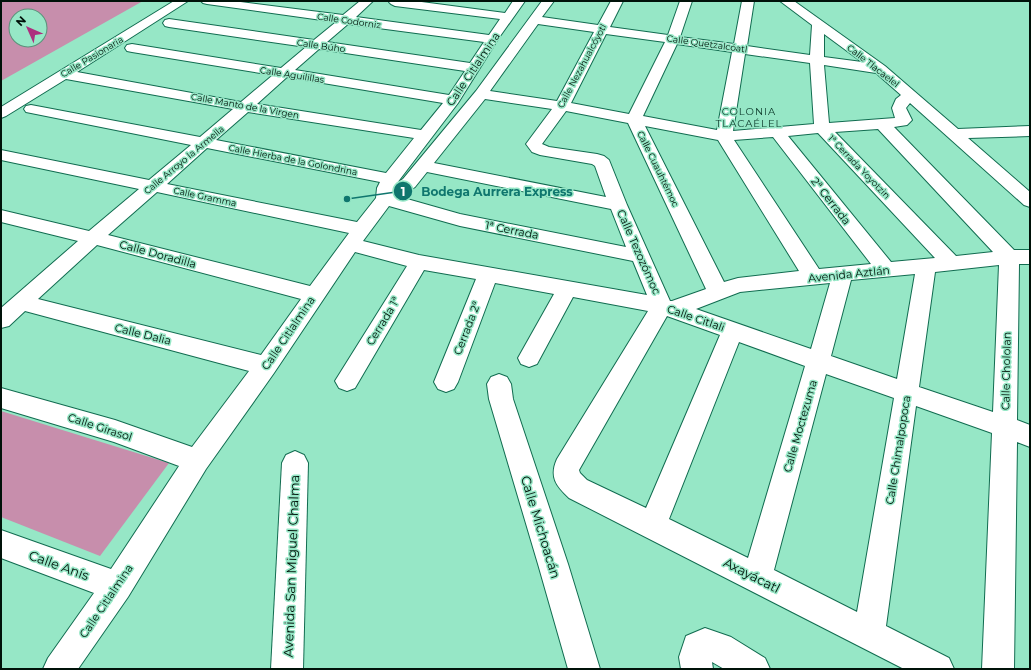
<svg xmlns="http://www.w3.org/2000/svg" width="1031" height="670" font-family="Montserrat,sans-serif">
<rect width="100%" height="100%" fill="#96e7c6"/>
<g fill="#c78eac" fill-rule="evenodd">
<path d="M 1,1 L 143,1 L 1,81 ZM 16,16 L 40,16 L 40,40 L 16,40 Z"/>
<path d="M 1,411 L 169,463 L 100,556 L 1,517 Z"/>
</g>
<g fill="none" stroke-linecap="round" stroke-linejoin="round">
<defs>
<g id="street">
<path d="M 174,1 L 188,1 L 77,72 L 241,102 L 273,75 L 132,52 L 127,51 L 125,48 L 127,45 L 132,44 L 281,68 L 306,47 L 169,27 L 165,26 L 163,23 L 165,20 L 169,19 L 314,40 L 336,22 L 207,4 L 203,3 L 201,1 L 233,1 L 343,15 L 360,1 L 373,1 L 356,17 L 489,35 L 500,19 L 395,6 L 391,4 L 389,2 L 414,1 L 505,13 L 513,1 L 525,1 L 498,39 L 458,103 L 397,183 L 403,179 L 476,91 L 542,1 L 554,1 L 542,17 L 598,25 L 611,1 L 623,1 L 610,27 L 668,35 L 680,1 L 692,1 L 680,37 L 734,44 L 742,1 L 754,1 L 747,46 L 810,55 L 812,25 L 780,1 L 794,1 L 885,66 L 958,129 L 1030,126 L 1030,136 L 968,138 L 1030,192 L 1030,207 L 1024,205 L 910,103 L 906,108 L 912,120 L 907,125 L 894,127 L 1014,250 L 1030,250 L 1030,264 L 1019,264 L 1017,420 L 1030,425 L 1030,447 L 1017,442 L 1014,669 L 982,669 L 992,433 L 916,406 L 886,626 L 949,658 L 954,669 L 904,669 L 569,498 C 556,486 549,477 557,459 L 648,311 L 573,297 L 537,364 L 529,367 L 521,364 L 518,358 L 554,294 L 495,283 L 458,382 L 454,389 L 446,392 L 438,389 L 434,382 L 476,279 L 424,270 L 355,388 L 347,391 L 339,388 L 335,381 L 407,266 L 355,252 L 274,373 L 206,469 L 128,597 L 78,669 L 43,669 L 48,658 L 94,593 L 1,558 L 1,530 L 111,569 L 179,466 L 114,442 L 1,408 L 1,388 L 115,420 L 192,447 L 249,371 L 25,311 L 9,326 L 1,328 L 1,308 L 78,241 L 1,222 L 1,210 L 89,231 L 139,189 L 1,160 L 1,150 L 149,180 L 191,145 L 26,112 L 24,109 L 26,106 L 31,105 L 200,137 L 233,109 L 66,79 L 6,116 L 1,118 L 1,107 ZM 348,24 L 484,42 L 470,63 L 327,42 ZM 538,24 L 594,32 L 557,101 L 490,91 ZM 606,34 L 665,42 L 629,114 L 571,103 ZM 824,34 L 862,62 L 824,57 ZM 677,44 L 732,52 L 717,130 L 643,116 ZM 319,49 L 465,71 L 449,95 L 295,70 ZM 745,54 L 810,63 L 814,124 L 733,131 ZM 824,65 L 876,73 L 901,95 L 896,99 L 892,108 L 895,118 L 829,123 ZM 287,77 L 443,103 L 421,130 L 257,104 ZM 485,99 L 552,109 L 526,144 L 532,152 L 540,155 L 592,164 L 595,166 L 606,197 L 434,163 ZM 566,111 L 628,123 L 706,289 L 672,301 L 670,301 L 627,205 L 609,160 L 604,156 L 597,154 L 549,147 L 542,144 ZM 248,112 L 414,138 L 386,173 L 216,140 ZM 645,126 L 718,140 L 799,271 L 738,278 L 724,282 ZM 878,129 L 993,252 L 956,256 L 835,132 ZM 818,133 L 935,258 L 891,262 L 788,136 ZM 773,137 L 871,264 L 819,269 L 734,140 ZM 207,148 L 380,182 L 377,188 L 376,198 L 357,222 L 167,184 ZM 427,172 L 611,209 L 626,247 L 460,214 L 400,197 L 415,187 ZM 157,192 L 349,233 L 310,286 L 108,235 ZM 389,206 L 460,226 L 633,261 L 647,295 L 419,255 L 363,241 ZM 97,245 L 301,299 L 261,355 L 38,299 ZM 999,265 L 993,412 L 919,387 L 935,272 ZM 915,274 L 897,379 L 831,356 L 851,280 ZM 830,283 L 811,349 L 696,309 L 740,292 ZM 667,316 L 720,335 L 646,508 L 587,480 L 580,473 L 579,470 ZM 739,342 L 805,366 L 748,558 L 669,519 ZM 826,374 L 894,398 L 857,612 L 774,570 Z"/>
<path d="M 499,374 L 507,377 L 511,384 L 513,399 L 568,564 L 600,669 L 568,669 L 538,564 L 489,399 L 487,384 L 491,377 Z"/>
<path d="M 295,451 L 304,455 L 308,463 L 303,669 L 271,669 L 282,463 L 286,455 Z"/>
<path d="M 705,628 L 731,637 L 765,658 L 770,669 L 724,669 L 712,662 L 713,669 L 681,669 L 679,657 L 686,636 Z"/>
</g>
</defs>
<use href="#street" stroke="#116c50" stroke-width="2"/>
<use href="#street" fill="#fff" fill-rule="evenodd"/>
</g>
<g text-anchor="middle" stroke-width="3" stroke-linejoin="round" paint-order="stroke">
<g font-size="9" fill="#001209" stroke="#96e7c6">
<text transform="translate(349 21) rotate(8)" y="3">Calle Codorniz</text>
<text transform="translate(707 44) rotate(8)" y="3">Calle Quetzalcóatl</text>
<text transform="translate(321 46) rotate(8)" y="3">Calle Búho</text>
<text transform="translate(92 57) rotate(-31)" y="3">Calle Pasionaria</text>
<text transform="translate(582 66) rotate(-62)" y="3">Calle Nezahualcóyotl</text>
<text transform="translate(873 66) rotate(38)" y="3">Calle Tlacaelel</text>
<text transform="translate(292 75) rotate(9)" y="3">Calle Aguilillas</text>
<text transform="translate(245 106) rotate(10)" y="3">Calle Manto de la Virgen</text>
<text transform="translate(184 160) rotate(-40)" y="3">Calle Arroyo la Armella</text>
<text transform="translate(293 160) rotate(11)" y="3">Calle Hierba de la Golondrina</text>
<text transform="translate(859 167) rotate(46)" y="3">1ª Cerrada Yoyotzin</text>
<text transform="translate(658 169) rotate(64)" y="3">Calle Cuauhtémoc</text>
<text transform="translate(205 197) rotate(12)" y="3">Calle Gramma</text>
</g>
<g font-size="10" letter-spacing="1" fill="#0c392a" stroke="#96e7c6">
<text x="749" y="115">COLONIA<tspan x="749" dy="12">TLACAÉLEL</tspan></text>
</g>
<g font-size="11" fill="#001209" stroke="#96e7c6">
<text transform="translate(473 69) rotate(-56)" y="4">Calle Citlalmina</text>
<text transform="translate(831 201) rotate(52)" y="4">2ª Cerrada</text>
<text transform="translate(512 230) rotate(11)" y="4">1ª Cerrada</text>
<text transform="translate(639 252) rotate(66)" y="4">Calle Tezozómoc</text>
<text transform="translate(158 254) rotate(15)" y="4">Calle Doradilla</text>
<text transform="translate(849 274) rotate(-6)" y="4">Avenida Aztlán</text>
<text transform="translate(696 318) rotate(19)" y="4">Calle Citlali</text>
<text transform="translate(383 321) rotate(-59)" y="4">Cerrada 1ª</text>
<text transform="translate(467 328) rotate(-69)" y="4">Cerrada 2ª</text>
<text transform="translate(288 333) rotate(-56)" y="4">Calle Citlalmina</text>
<text transform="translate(143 334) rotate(14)" y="4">Calle Dalia</text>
<text transform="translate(1006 371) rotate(-89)" y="4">Calle Chololan</text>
<text transform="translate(800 426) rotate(-74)" y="4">Calle Moctezuma</text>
<text transform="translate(100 427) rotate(18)" y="4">Calle Girasol</text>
<text transform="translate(898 450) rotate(-81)" y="4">Calle Chimalpopoca</text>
<text transform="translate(106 601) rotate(-56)" y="4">Calle Citlalmina</text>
</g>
<g font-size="13" fill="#001209" stroke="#96e7c6">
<text transform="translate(541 527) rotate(73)" y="5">Calle Michoacán</text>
<text transform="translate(59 565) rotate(20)" y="5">Calle Anís</text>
<text transform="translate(291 566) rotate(-88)" y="5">Avenida San Miguel Chalma</text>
<text transform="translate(752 575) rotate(27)" y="5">Axayácatl</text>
</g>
</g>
<path fill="none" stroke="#0f766e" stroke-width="1.5" d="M347 199L403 191"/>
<g fill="#0f766e" stroke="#96e7c6" stroke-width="1.5">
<circle cx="347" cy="199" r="4"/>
<circle cx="403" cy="191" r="10"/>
</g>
<g font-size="12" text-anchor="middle" font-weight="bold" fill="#fff">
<text x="403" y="196">1</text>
</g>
<g font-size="12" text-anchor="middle" font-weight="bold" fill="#0f766e" stroke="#96e7c6" stroke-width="3" stroke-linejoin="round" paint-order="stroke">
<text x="497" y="196">Bodega Aurrera Express</text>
</g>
<rect width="1031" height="670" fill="none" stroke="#001209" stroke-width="4"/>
<g transform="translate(28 28) rotate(315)"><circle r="19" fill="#96e7c6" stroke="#5a927a"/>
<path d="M0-3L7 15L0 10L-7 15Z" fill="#ad2f7e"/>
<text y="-6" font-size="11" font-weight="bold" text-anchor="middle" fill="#001209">N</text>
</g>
</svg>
